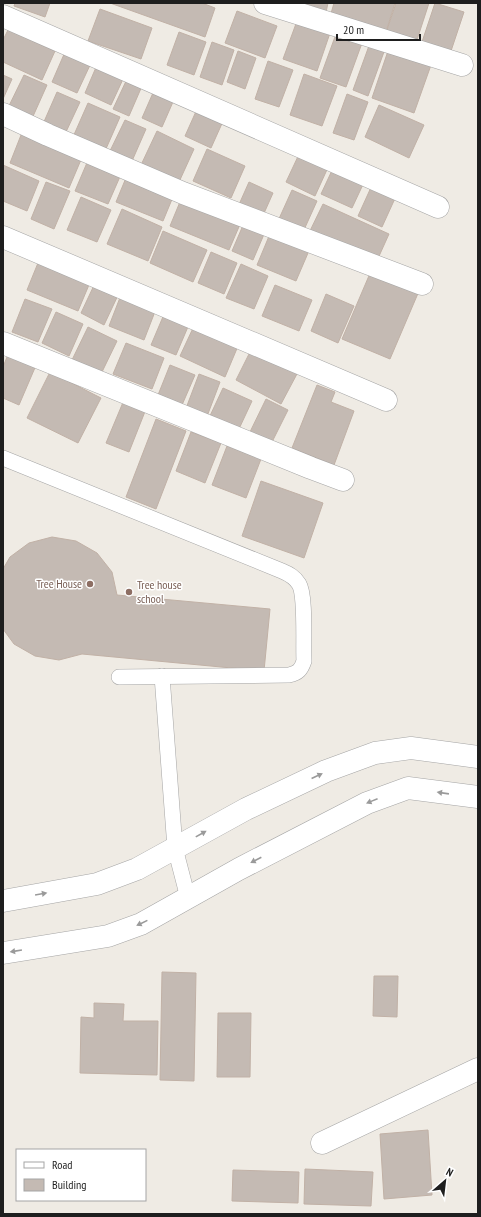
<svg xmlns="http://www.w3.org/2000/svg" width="481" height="1217" font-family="'PT Sans Narrow',sans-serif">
<rect width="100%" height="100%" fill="#efebe4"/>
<g fill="#c4bab3" stroke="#c1b1a6">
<path d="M 15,3 L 50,3 L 45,17 L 14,6 Z"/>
<path d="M 110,3 L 202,3 L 215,8 L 205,37 Z"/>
<path d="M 292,3 L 328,3 L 325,17 Z"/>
<path d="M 334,3 L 395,3 L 385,35 L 330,17 Z"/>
<path d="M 396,3 L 429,3 L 415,46 L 385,36 Z"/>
<path d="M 435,3 L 464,12 L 449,57 L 420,48 Z"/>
<path d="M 100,9 L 152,28 L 141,59 L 88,41 Z"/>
<path d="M 237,11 L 277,26 L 265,58 L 225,43 Z"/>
<path d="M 297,21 L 330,33 L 317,71 L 283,59 Z"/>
<path d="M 8,30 L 55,51 L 42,80 L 3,62 L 3,40 Z"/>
<path d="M 179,32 L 206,42 L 194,75 L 167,65 Z"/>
<path d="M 336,34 L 362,43 L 346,87 L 320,78 Z"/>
<path d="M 212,42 L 234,50 L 222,85 L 200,77 Z"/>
<path d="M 370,43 L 385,49 L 368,96 L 353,90 Z"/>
<path d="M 238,51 L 256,58 L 245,89 L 227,82 Z"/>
<path d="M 388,51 L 431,65 L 414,113 L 372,98 Z"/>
<path d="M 65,52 L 91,63 L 77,93 L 52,82 Z"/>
<path d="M 268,61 L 293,70 L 279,107 L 255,99 Z"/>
<path d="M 97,65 L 124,77 L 111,105 L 85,93 Z"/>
<path d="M 304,74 L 337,86 L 322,126 L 290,115 Z"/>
<path d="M 3,75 L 12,79 L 3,99 Z"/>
<path d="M 24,75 L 47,85 L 30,123 L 6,112 Z"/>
<path d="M 127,79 L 142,86 L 129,116 L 113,109 Z"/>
<path d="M 156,86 L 176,95 L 162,127 L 142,118 Z"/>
<path d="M 57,92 L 80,102 L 65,134 L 43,124 Z"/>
<path d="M 347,94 L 368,102 L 354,140 L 333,133 Z"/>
<path d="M 88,103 L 120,117 L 105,151 L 73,137 Z"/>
<path d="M 379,105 L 424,125 L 409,158 L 365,137 Z"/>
<path d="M 198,107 L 224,119 L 211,148 L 185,136 Z"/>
<path d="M 125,120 L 146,129 L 132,161 L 110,151 Z"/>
<path d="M 23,130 L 83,155 L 69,188 L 10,163 Z"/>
<path d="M 157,131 L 194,149 L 179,182 L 141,165 Z"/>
<path d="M 207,149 L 245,166 L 231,198 L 193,181 Z"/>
<path d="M 301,150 L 330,163 L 315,196 L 286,182 Z"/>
<path d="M 89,158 L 122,172 L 108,204 L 75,191 Z"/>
<path d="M 335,164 L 366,178 L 352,208 L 321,194 Z"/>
<path d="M 3,165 L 39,181 L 27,211 L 3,201 Z"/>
<path d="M 128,173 L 175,192 L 163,221 L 116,202 Z"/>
<path d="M 46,182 L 70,191 L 54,229 L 31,219 Z"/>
<path d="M 249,182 L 273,193 L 261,220 L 237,209 Z"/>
<path d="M 373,183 L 397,194 L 382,227 L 358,216 Z"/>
<path d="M 292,190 L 317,201 L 303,232 L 278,221 Z"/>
<path d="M 81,197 L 111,210 L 97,242 L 67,230 Z"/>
<path d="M 182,197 L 241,222 L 229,250 L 170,226 Z"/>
<path d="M 323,204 L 389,234 L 375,265 L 308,235 Z"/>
<path d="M 122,209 L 162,227 L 148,261 L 107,244 Z"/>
<path d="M 244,223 L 265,232 L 253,260 L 232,251 Z"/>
<path d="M 272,229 L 311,246 L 296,281 L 257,265 Z"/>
<path d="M 163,231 L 207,250 L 193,282 L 150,263 Z"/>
<path d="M 211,252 L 237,263 L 224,294 L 198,283 Z"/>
<path d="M 40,258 L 91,280 L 78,311 L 27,290 Z"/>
<path d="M 241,264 L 268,276 L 254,309 L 226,298 Z"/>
<path d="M 371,271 L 419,291 L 390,359 L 342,339 Z"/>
<path d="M 96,281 L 120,291 L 104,325 L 81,313 Z"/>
<path d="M 275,285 L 312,300 L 299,331 L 262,316 Z"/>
<path d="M 326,294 L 354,306 L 338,343 L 311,331 Z"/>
<path d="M 121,295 L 156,309 L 144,340 L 109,326 Z"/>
<path d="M 25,299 L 52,309 L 38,342 L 12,332 Z"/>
<path d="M 56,312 L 83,324 L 69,356 L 42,343 Z"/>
<path d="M 165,312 L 190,322 L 176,355 L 151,345 Z"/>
<path d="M 194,326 L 238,346 L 225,377 L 180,356 Z"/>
<path d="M 88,327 L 117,341 L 101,374 L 72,360 Z"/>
<path d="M 126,343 L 164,358 L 152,389 L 113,374 Z"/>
<path d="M 252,348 L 298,372 L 281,404 L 236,380 Z"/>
<path d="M 9,352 L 37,363 L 19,405 L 3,398 L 3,367 Z"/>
<path d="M 170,365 L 195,375 L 182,405 L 158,395 Z"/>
<path d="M 50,372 L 101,398 L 78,443 L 27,418 Z"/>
<path d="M 199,374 L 220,382 L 206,419 L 185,411 Z"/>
<path d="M 317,385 L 335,392 L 331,402 L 354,411 L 334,465 L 292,448 Z"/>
<path d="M 223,388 L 252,401 L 238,431 L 209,418 Z"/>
<path d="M 266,399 L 288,410 L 271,444 L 249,434 Z"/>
<path d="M 124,400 L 146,409 L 129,452 L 106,443 Z"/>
<path d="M 156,419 L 186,431 L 156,509 L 126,497 Z"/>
<path d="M 191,432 L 221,443 L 205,483 L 176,471 Z"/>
<path d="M 227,446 L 261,459 L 246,498 L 212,485 Z"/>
<path d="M 261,481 L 323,503 L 304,558 L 242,536 Z"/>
<path d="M 52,537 L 76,541 L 97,553 L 112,572 L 117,595 L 270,609 L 264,671 L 82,654 L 59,660 L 35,656 L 14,644 L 3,629 L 3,569 L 10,557 L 29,543 Z"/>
<path d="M 162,972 L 196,973 L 194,1081 L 160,1080 Z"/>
<path d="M 374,976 L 398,976 L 397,1017 L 373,1016 Z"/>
<path d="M 94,1003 L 124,1004 L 123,1021 L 158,1021 L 157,1075 L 80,1073 L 81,1017 L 94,1018 Z"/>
<path d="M 218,1013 L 251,1013 L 250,1077 L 217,1077 Z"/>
<path d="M 428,1130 L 432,1195 L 384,1199 L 380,1134 Z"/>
<path d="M 305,1169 L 373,1172 L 371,1206 L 304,1204 Z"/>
<path d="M 233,1170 L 299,1172 L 298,1203 L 232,1201 Z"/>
</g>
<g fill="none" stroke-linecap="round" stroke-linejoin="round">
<defs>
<g id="service">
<path d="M 3,458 L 282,571 C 289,574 295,577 299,584 C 306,595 303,645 304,661 C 301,670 298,673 289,675 L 119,677"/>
<path d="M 162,676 L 175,848 L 188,898"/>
</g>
<g id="minor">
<path d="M 265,3 L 462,65"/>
<path d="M 3,16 L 438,207"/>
<path d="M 3,114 L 48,135 L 183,193 L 422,284"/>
<path d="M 3,237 L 386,400"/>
<path d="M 3,343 L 311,468 L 343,480"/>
<path d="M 322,1143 L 478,1069"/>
</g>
<g id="tertiary">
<path d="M 3,901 L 97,884 L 137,869 L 246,809 L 326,771 L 375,753 L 411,748 L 478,757"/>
<path d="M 3,953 L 108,936 L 141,924 L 239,869 L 367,803 L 408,788 L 478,797"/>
</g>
</defs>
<use href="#service" stroke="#a5a5a5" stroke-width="16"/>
<use href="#minor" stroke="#a5a5a5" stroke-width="23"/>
<use href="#tertiary" stroke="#a5a5a5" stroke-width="23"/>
<use href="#service" stroke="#fff" stroke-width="15"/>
<use href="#minor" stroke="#fff" stroke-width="22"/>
<use href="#tertiary" stroke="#fff" stroke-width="22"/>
</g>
<defs><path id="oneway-solid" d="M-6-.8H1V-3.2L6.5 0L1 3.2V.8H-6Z"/></defs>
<g fill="#9a9a9a">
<use href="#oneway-solid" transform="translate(317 776) rotate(-25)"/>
<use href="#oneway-solid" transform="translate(443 793) rotate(-172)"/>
<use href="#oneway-solid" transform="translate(372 801) rotate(158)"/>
<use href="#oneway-solid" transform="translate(201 834) rotate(-29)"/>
<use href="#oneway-solid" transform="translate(256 860) rotate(153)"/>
<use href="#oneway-solid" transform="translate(41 894) rotate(-10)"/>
<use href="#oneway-solid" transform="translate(142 923) rotate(154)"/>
<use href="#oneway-solid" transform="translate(16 951) rotate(171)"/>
</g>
<g fill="#8d6e63" stroke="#fff" stroke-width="1.5">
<circle cx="90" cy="584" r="4"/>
<circle cx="129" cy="592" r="4"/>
</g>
<g text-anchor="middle" stroke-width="3" stroke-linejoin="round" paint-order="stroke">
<g font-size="12" fill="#785e54" stroke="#fff" text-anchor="end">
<text x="82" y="588">Tree House</text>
<text x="137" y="589" text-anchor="start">Tree house<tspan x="137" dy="14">school</tspan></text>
</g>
</g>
<rect width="481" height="1217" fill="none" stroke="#1e1e1e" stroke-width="8"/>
<rect x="16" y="1149" width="130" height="52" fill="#ffffff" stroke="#a5a5a5"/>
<rect x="24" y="1162" width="20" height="6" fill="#ffffff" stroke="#a5a5a5"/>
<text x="52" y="1169" font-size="12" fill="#1e1e1e">Road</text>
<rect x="24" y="1179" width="20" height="12" fill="#c4bab3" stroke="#a5a5a5"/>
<text x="52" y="1189" font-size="12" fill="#1e1e1e">Building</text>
<g transform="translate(445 1181) rotate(28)" stroke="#ffffff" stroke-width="3" paint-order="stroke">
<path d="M0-3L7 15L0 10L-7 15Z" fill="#1e1e1e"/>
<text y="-6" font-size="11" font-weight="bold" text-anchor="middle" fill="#1e1e1e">N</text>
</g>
<path d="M337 34v6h83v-6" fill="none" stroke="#1e1e1e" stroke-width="2"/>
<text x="343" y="34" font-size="12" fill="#1e1e1e" stroke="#ffffff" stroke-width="3" paint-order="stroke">20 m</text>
</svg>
